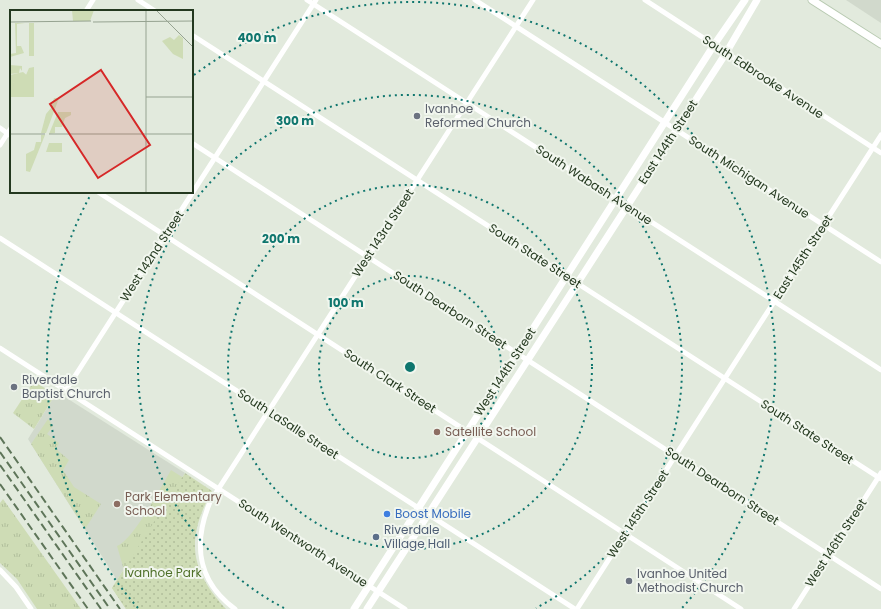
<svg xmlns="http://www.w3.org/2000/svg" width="881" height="609" font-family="Poppins,sans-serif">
<defs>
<pattern id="grass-tufts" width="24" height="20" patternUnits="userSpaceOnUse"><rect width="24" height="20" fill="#cedcb5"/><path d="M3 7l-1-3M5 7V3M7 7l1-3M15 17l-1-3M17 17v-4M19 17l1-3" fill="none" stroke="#b1be9b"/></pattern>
<pattern id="park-dots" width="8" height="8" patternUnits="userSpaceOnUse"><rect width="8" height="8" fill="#cedcb5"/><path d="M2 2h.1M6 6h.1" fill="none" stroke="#b1be9b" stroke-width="1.8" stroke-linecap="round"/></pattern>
</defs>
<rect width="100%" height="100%" fill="#e2eadd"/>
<g fill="#d1d9cc">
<path d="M 846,0 L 881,0 L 881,23 Z"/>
<path d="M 57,392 L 185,473 L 117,580 L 28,439 Z"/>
</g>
<g fill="url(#grass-tufts)">
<path d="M 34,381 L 55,395 L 34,429 L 13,413 Z"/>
<path d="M 48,419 L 53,426 L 47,434 L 59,443 L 56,449 L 69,460 L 63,470 L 74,487 L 101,504 L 85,529 L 31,444 Z"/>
<path d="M 171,470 L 203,490 L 126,609 L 112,588 L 124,570 L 117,546 C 133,540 161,487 171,470 Z"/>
<path d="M 3,499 L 81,609 L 37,609 L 17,579 L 0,563 L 0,503 Z"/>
</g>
<path fill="url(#park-dots)" d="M 185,473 L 212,491 C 186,538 189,569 226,609 L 126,609 L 112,588 Z"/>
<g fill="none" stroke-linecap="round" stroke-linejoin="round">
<defs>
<path id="secondary" d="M 812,0 L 881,44"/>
</defs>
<use href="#secondary" stroke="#b8cab1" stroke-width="9"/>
<g stroke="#fff" stroke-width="5">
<path d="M 138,0 L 155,11"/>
<path d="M 307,0 L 881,370"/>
<path d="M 475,0 L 881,262"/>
<path d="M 645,0 L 881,153"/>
<path d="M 86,11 L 93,0"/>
<path d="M 192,35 L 881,479"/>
<path d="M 0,128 L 11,136"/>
<path d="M 192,143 L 881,589"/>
<path d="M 0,145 L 11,128"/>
<path d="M 98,192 L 741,609"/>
<path d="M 0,238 L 575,609"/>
<path d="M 0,348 L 405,609"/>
<path d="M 66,390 L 316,0"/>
<path d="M 0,570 L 16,587 L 31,609"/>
<path d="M 235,609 C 197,581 193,543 210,502 L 533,0"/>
<path d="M 577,609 L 881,135"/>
<path d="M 794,609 L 881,473"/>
</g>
<g stroke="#fff" stroke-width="7">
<path d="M 354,609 L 714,45 L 745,0"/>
<path d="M 367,609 L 726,53 L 757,0"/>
</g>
<use href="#secondary" stroke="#fff" stroke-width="7"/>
<g stroke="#5e7559" stroke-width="2" stroke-dasharray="8 4" stroke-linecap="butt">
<path d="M 0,437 L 120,609"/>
<path d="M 0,452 L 110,609"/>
<path d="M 0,465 L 101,609"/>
<path d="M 0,484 L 88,609"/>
</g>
</g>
<g fill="none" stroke="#0f766e" stroke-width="2" stroke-dasharray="2 4">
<circle cx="410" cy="367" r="91"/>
<circle cx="410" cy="367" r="182"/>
<path d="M284 608A272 272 0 1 1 536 608"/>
<path d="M138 608A363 363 0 0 1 91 194M194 75A363 363 0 0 1 682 608"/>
</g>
<g fill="#6b7280" stroke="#f1f6ee" stroke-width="1.5">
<circle cx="417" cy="116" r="4"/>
<circle cx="14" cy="387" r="4"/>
<circle cx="629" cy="581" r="4"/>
</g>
<g fill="#8d6e63" stroke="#f1f6ee" stroke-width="1.5">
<circle cx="437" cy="432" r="4"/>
<circle cx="117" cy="504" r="4"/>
</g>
<circle fill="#3f7fe0" stroke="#f1f6ee" stroke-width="1.5" cx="387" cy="514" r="4"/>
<circle fill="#5c6f8a" stroke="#f1f6ee" stroke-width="1.5" cx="376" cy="537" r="4"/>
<g text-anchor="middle" stroke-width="4" stroke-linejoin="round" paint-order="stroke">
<g font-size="12" fill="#24391f" stroke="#f1f6ee">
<text transform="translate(763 77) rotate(33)" y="4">South Edbrooke Avenue</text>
<text transform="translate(668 142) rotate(-57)" y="4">East 144th Street</text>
<text transform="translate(749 177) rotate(33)" y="4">South Michigan Avenue</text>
<text transform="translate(594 185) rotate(33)" y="4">South Wabash Avenue</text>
<text transform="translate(383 233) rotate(-57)" y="4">West 143rd Street</text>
<text transform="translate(152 256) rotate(-57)" y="4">West 142nd Street</text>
<text transform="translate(535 256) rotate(33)" y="4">South State Street</text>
<text transform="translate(803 257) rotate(-57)" y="4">East 145th Street</text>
<text transform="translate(450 310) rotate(33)" y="4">South Dearborn Street</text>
<text transform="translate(505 372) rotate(-57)" y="4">West 144th Street</text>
<text transform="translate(390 381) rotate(33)" y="4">South Clark Street</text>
<text transform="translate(288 424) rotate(33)" y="4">South LaSalle Street</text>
<text transform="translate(807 432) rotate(33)" y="4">South State Street</text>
<text transform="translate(722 486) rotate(33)" y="4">South Dearborn Street</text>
<text transform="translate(638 514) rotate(-57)" y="4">West 145th Street</text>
<text transform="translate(303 543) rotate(33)" y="4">South Wentworth Avenue</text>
<text transform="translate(836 543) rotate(-57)" y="4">West 146th Street</text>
</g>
<g font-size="12" fill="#5b616d" stroke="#f1f6ee" text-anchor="start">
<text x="425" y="113">Ivanhoe<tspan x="425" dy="14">Reformed Church</tspan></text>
<text x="22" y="384">Riverdale<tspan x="22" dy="14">Baptist Church</tspan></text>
<text x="637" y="578">Ivanhoe United<tspan x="637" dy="14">Methodist Church</tspan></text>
</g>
<g font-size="12" fill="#785e54" stroke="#f1f6ee" text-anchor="start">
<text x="445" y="436">Satellite School</text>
<text x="125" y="501">Park Elementary<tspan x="125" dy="14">School</tspan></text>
</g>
<g font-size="12" fill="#366cbe" stroke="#f1f6ee" text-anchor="start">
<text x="395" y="518">Boost Mobile</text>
</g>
<g font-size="12" fill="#4e5e75" stroke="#f1f6ee" text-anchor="start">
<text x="384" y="534">Riverdale<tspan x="384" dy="14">Village Hall</tspan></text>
</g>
<g font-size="12" fill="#4f7029" stroke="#f1f6ee">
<text x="163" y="577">Ivanhoe Park</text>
</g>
</g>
<g transform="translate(10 10)">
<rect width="183" height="183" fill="#e2eadd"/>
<path d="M 5,13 L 15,13 L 7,14 L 7,36 L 11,36 L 14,43 L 0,47 L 0,44 L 6,43 ZM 19,13 L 24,13 L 24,46 L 19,46 ZM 0,55 L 12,56 L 12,61 L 10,58 L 9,63 L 0,64 ZM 24,57 L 24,87 L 0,87 L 0,82 L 3,82 L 3,73 L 16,65 L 13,62 L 16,65 L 19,58 ZM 44,88 L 49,88 L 36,123 L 31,123 L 36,104 L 41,98 ZM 31,125 L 35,125 L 20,162 L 16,161 L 16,144 L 24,140 L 26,132 L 31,132 Z" fill="#cedcb5"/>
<path d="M 13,62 L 19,67 L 11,67 L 11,71 L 3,73 L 4,82 L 0,82 L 0,65 Z" fill="#cedcb5"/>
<path d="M 62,0 L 84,0 L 80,11 L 63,11 ZM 169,25 L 173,28 L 173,49 L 163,44 L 152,31 L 160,27 L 164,30 ZM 11,67 L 19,67 L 19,70 L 24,68 L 24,83 L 11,82 ZM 48,102 L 61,102 L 61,105 L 55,108 L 52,117 L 45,117 L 45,123 L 39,124 ZM 39,133 L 52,133 L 52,142 L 36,142 Z" fill="#cedcb5"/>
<path fill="none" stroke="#96a391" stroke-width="1" d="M 136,0 L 136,183M 146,0 L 183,37M 0,12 L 81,11M 83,12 L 183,11M 136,87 L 183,87M 0,124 L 35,124M 39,124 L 183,124"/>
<path fill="#d62828" fill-opacity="0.15" stroke="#d62828" stroke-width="2" d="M 91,60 L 140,135 L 88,168 L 40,94 Z"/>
<rect width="183" height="183" fill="none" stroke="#24391f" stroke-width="2"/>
</g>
<circle cx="410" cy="367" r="6" fill="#0f766e" stroke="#f1f6ee" stroke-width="2"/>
<g font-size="12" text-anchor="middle" font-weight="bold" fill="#0f766e" stroke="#f1f6ee" stroke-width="4" stroke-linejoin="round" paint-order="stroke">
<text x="257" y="42">400 m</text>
<text x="295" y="125">300 m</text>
<text x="281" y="243">200 m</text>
<text x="346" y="307">100 m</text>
</g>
</svg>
